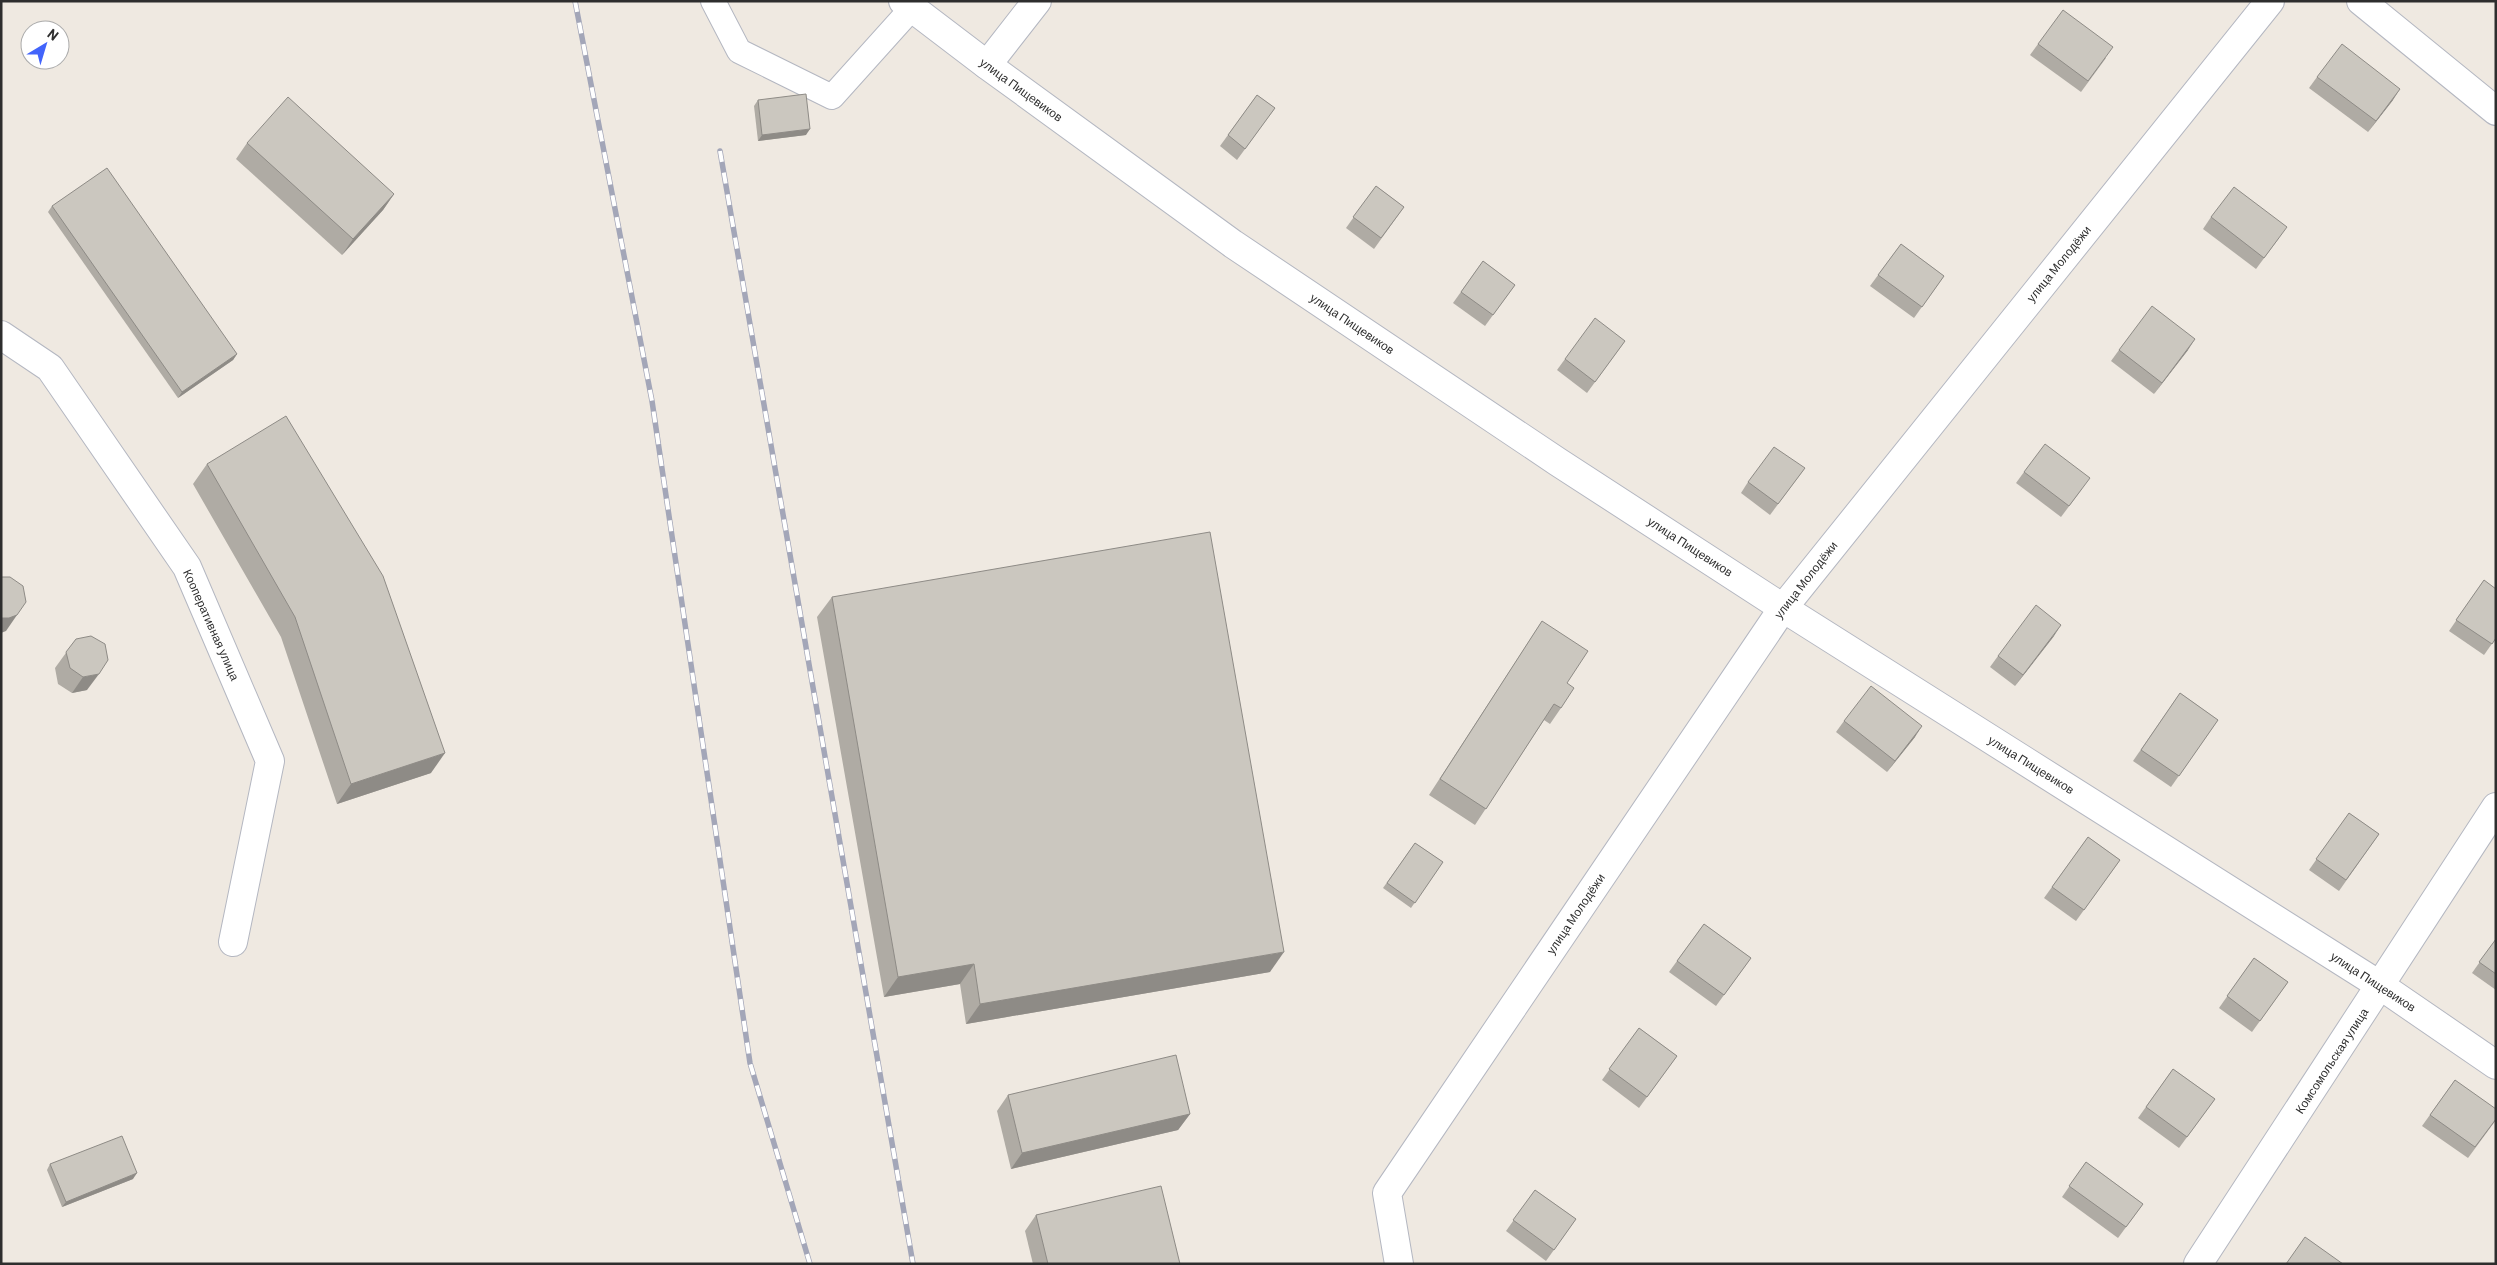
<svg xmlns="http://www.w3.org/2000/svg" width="2497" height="1265" font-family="Barlow,sans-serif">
<rect width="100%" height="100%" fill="#efe9e1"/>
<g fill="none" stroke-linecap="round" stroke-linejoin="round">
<defs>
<path id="lane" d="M 713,1 L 739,51 L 832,97 L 912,8"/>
<g id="street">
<path d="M 2361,1 L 2496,111"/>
<path d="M 987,65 L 1037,1"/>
<path d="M 1,335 L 50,368 L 187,567 L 270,761 L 233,942"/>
<path d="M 1399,1264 L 1387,1193 L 1783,608 L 2270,1"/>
<path d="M 2198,1264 L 2496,807"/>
</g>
<path id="secondary" d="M 903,1 L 987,65 L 1233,244 L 1558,462 L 1783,608 L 2381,986 L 2496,1065"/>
</defs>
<use href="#lane" stroke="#b4b7c1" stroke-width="26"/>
<use href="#street" stroke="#b4b7c1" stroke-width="30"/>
<use href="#secondary" stroke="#b4b7c1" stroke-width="30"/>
<use href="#lane" stroke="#fff" stroke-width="24"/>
<use href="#street" stroke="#fff" stroke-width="28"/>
<use href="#secondary" stroke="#fff" stroke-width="28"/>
<defs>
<g id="rail">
<path d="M 575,1 L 652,401 L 750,1063 L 810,1264"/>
<path d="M 720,151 L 913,1264"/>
</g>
</defs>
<use href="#rail" stroke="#a3a6b8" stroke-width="5.5"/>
<use href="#rail" stroke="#fff" stroke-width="4" stroke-dasharray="11" stroke-linecap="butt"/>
</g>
<g fill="#afaba4">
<path d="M 2038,44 L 2106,58 L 2081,92 L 2030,55 Z"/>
<path d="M 2317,77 L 2393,100 L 2368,132 L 2309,88 Z"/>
<path d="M 1257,95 L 1275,108 L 1237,160 L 1220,146 Z"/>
<path d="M 758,100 L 806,135 L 758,141 L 754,106 Z"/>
<path d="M 247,143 L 394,194 L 383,210 L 342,255 L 236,159 Z"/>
<path d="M 1376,186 L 1404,207 L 1374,249 L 1346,228 Z"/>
<path d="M 52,206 L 237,354 L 233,360 L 178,398 L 48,212 Z"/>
<path d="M 2211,217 L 2279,238 L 2256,269 L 2203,229 Z"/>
<path d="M 1901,244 L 1944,276 L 1914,318 L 1870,286 Z"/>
<path d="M 1483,261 L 1515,285 L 1485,326 L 1453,303 Z"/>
<path d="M 1625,341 L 1587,393 L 1557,370 L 1565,359 Z"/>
<path d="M 2119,350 L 2188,350 L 2154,394 L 2111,361 Z"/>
<path d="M 207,464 L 431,773 L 337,804 L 281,637 L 193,484 Z"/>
<path d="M 1805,468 L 1770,515 L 1741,493 L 1748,482 Z"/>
<path d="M 2024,472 L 2082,489 L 2061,517 L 2016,483 Z"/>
<path d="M 2484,580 L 2496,638 L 2484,655 L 2449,631 Z"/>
<path d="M 832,597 L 1270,972 L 966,1024 L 960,984 L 884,997 L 817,617 Z"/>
<path d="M 1542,621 L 1567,683 L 1561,708 L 1550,724 L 1544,720 L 1475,825 L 1429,795 Z"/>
<path d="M 2054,636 L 2015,686 L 1990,667 L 1998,656 Z"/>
<path d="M 76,639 L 87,690 L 72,693 L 58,684 L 55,668 Z"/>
<path d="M 2180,693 L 2218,720 L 2171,787 L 2133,761 Z"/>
<path d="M 1844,721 L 1915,737 L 1887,772 L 1836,732 Z"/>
<path d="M 2349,813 L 2379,834 L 2339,891 L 2309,870 Z"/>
<path d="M 2088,837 L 2120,860 L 2076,921 L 2044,898 Z"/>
<path d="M 1415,843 L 1443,862 L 1411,908 L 1383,888 Z"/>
<path d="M 1704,924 L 1751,958 L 1716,1006 L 1669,972 Z"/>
<path d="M 2496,939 L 2496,990 L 2472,973 Z"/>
<path d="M 2254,958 L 2288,982 L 2252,1032 L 2219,1008 Z"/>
<path d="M 1639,1028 L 1677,1056 L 1639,1108 L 1602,1080 Z"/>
<path d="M 2173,1069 L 2215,1099 L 2179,1148 L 2138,1118 Z"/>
<path d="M 2455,1080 L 2496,1120 L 2468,1158 L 2422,1126 Z"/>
<path d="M 1008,1095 L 1190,1114 L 1178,1130 L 1011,1169 L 997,1111 Z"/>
<path d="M 2086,1162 L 2143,1204 L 2118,1238 L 2062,1197 Z"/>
<path d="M 50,1164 L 133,1179 L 62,1207 L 47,1170 Z"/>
<path d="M 1535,1190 L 1576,1219 L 1546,1261 L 1506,1231 Z"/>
<path d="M 1036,1215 L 1180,1264 L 1033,1264 L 1025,1231 Z"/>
</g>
<g fill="#8e8b86">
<path d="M 2400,89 L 2393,100 L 2368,132 L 2376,121 Z"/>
<path d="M 810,129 L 806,135 L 758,141 L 762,135 Z"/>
<path d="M 394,194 L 383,210 L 342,255 L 353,239 Z"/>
<path d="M 2195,339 L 2188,350 L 2154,394 L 2162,383 Z"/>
<path d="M 237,354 L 233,360 L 178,398 L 182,392 Z"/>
<path d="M 17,615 L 6,631 L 1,633 L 1,618 Z"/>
<path d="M 2061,625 L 2054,636 L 2015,686 L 2023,675 Z"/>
<path d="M 99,674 L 87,690 L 72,693 L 83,677 Z"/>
<path d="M 1922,726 L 1915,737 L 1887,772 L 1895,761 Z"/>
<path d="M 445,753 L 431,773 L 337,804 L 351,784 Z"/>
<path d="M 1284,952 L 1270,972 L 966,1024 L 980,1004 Z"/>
<path d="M 974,964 L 960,984 L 884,997 L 898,977 Z"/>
<path d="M 1190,1114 L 1178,1130 L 1011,1169 L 1022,1153 Z"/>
<path d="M 137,1173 L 133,1179 L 62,1207 L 66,1202 Z"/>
</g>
<g fill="#cbc7bf" stroke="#8e8b86">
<path d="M 2063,10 L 2113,47 L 2088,81 L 2038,44 Z"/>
<path d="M 2342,44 L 2400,89 L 2376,121 L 2317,77 Z"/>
<path d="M 806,94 L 810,129 L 762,135 L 758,100 Z"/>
<path d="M 1257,95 L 1275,108 L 1245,149 L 1228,135 Z"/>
<path d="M 288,97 L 394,194 L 353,239 L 247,143 Z"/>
<path d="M 107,168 L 237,354 L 182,392 L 52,206 Z"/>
<path d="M 1376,186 L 1404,207 L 1381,238 L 1353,217 Z"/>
<path d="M 2234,187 L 2287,227 L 2264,258 L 2211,217 Z"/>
<path d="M 1901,244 L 1944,276 L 1922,307 L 1878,275 Z"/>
<path d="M 1483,261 L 1515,285 L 1493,315 L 1461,292 Z"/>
<path d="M 2152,306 L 2195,339 L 2162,383 L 2119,350 Z"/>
<path d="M 1595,318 L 1625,341 L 1595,382 L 1565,359 Z"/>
<path d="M 286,416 L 383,576 L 445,753 L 351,784 L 295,617 L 207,464 Z"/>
<path d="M 2045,444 L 2090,478 L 2069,506 L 2024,472 Z"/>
<path d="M 1774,447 L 1805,468 L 1778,504 L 1748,482 Z"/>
<path d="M 1210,532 L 1284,952 L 980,1004 L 974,964 L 898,977 L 832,597 Z"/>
<path d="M 1,577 L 10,577 L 23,586 L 26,602 L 17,615 L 9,618 L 1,618 Z"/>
<path d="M 2484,580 L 2496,589 L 2496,638 L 2492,644 L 2456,620 Z"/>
<path d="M 2036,605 L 2061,625 L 2023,675 L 1998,656 Z"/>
<path d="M 1542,621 L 1588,651 L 1567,683 L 1574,688 L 1561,708 L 1554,704 L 1486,809 L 1440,779 Z"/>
<path d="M 91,636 L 105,644 L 108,660 L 99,674 L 83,677 L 70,668 L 66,652 L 76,639 Z"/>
<path d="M 1871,686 L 1922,726 L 1895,761 L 1844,721 Z"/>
<path d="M 2180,693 L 2218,720 L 2179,776 L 2141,750 Z"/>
<path d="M 2349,813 L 2379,834 L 2346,880 L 2316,859 Z"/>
<path d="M 2088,837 L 2120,860 L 2084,910 L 2052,887 Z"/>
<path d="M 1415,843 L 1443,862 L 1415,903 L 1387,883 Z"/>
<path d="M 1704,924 L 1751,958 L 1724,995 L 1677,961 Z"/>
<path d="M 2496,939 L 2496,974 L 2479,962 Z"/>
<path d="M 2254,958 L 2288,982 L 2260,1021 L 2227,996 Z"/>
<path d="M 1639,1028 L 1677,1056 L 1647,1097 L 1609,1069 Z"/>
<path d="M 1176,1055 L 1190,1114 L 1022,1153 L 1008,1095 Z"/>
<path d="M 2173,1069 L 2215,1099 L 2187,1137 L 2146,1107 Z"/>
<path d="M 2455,1080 L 2496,1109 L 2496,1119 L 2475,1147 L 2430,1115 Z"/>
<path d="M 122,1136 L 137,1173 L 66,1202 L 50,1164 Z"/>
<path d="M 2086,1162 L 2143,1204 L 2126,1227 L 2069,1186 Z"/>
<path d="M 1161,1186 L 1180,1264 L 1048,1264 L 1036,1215 Z"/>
<path d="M 1535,1190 L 1576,1219 L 1554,1250 L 1513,1220 Z"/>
<path d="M 2305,1237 L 2343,1264 L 2286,1264 Z"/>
</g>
<g text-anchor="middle" stroke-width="4.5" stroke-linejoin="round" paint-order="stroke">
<g font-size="12" fill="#2e2e2e" stroke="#fff">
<text transform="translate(1021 90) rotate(36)" y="4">улица Пищевиков</text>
<text transform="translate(2059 264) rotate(-51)" y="4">улица Молодёжи</text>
<text transform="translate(1352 324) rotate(34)" y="4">улица Пищевиков</text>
<text transform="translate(1690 547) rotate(33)" y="4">улица Пищевиков</text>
<text transform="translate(1806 580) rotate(-52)" y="4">улица Молодёжи</text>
<text transform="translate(211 625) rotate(66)" y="4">Кооперативная улица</text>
<text transform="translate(2031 765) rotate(32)" y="4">улица Пищевиков</text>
<text transform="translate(1576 914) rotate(-56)" y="4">улица Молодёжи</text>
<text transform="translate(2373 982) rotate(33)" y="4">улица Пищевиков</text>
<text transform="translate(2332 1061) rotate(-57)" y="4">Комсомольская улица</text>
</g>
</g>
<rect width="2497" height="1265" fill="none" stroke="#2e2e2e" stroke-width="5"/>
<g transform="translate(45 45) rotate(38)"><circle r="24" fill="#ffffff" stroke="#ababab"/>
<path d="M0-4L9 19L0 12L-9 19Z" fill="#4264fb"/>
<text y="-8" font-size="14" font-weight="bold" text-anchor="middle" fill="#2e2e2e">N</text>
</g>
</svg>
